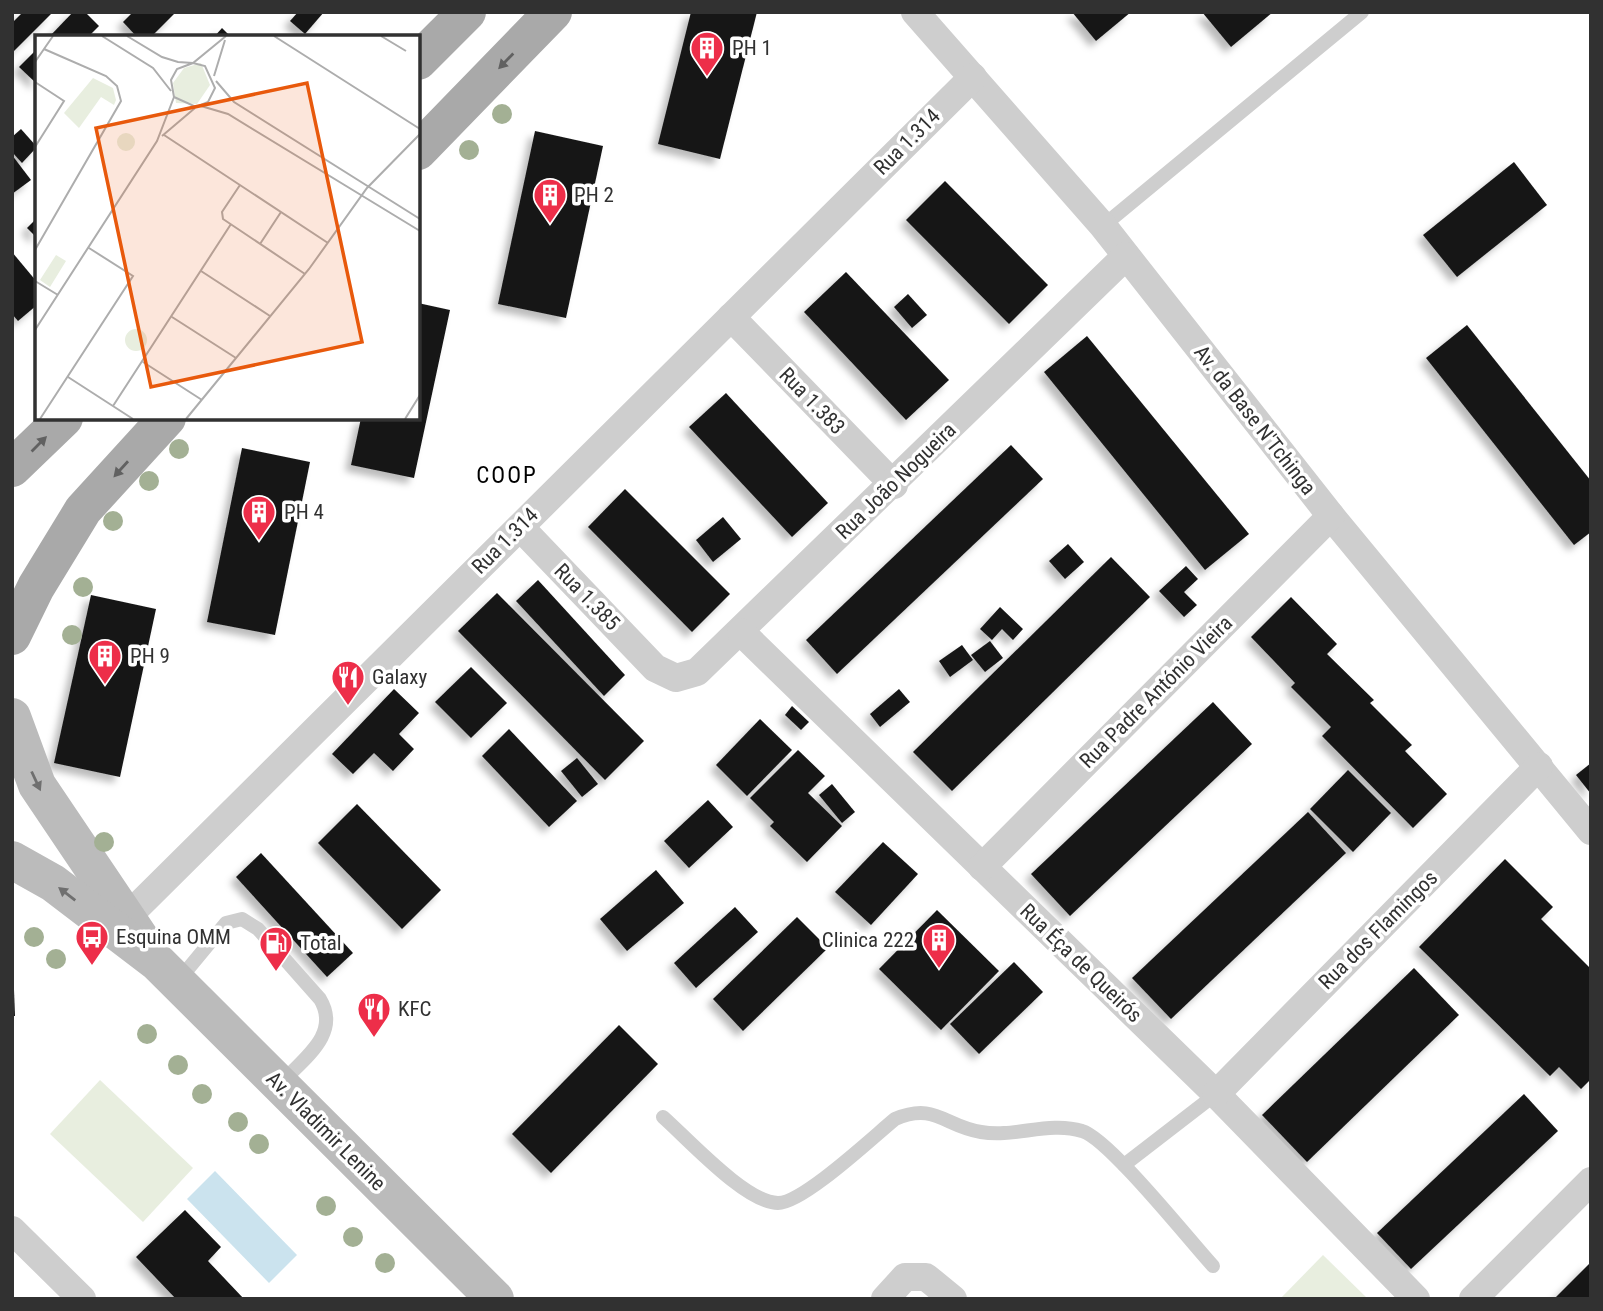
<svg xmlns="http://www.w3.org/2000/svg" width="1603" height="1311" font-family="'Roboto Condensed',sans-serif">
<defs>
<filter id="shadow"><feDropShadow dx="-6" dy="6" stdDeviation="3.5" flood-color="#0004"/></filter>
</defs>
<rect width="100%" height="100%" fill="#fff"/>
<g fill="#e8eedf">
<path d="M 100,1080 L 193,1168 L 143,1222 L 50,1134 Z"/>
<path d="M 1323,1255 L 1368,1299 L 1280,1299 Z"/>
</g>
<path fill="#cbe3ee" d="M 215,1171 L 297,1255 L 269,1283 L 187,1199 Z"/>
<g fill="#181818" filter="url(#shadow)">
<path d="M 23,12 L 53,12 L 12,53 L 12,23 Z"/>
<path d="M 73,12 L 85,12 L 99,26 L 88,37 L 49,37 Z"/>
<path d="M 133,12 L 176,12 L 151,37 L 137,37 L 123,22 Z"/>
<path d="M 298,12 L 324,12 L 305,34 L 290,21 Z"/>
<path d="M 691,12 L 757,12 L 720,159 L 658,144 Z"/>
<path d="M 1072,12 L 1131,12 L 1096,41 Z"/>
<path d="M 1202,12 L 1273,12 L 1231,47 Z"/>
<path d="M 222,28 L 231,37 L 214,37 Z"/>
<path d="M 37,49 L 37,84 L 19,67 Z"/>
<path d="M 21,129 L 37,147 L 22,163 L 12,152 L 12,137 Z"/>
<path d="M 535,131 L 603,146 L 566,318 L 498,304 Z"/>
<path d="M 12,155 L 31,180 L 12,194 Z"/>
<path d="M 1514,162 L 1547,205 L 1457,277 L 1423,235 Z"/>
<path d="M 945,181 L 1048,285 L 1009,324 L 906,220 Z"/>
<path d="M 37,218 L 37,238 L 27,228 Z"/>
<path d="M 12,252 L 37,282 L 37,305 L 18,321 L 12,314 Z"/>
<path d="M 846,272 L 949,380 L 906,420 L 804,312 Z"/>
<path d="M 908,294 L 927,315 L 912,328 L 894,307 Z"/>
<path d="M 418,303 L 450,310 L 414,478 L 351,465 L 361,418 L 418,418 Z"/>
<path d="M 1467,325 L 1591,481 L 1591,532 L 1574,545 L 1426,358 Z"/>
<path d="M 1087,336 L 1249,534 L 1205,570 L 1044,372 Z"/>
<path d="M 726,393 L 828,503 L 792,537 L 689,427 Z"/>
<path d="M 1011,445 L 1043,479 L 837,674 L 806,640 Z"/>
<path d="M 242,448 L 310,462 L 275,635 L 207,622 Z"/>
<path d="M 625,489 L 730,594 L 692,632 L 588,527 Z"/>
<path d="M 723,517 L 741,539 L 713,562 L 696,540 Z"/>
<path d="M 1068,544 L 1084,562 L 1065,579 L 1049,561 Z"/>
<path d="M 1111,557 L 1150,597 L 952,791 L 913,752 Z"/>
<path d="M 1186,566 L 1198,579 L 1184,592 L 1197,605 L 1184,617 L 1159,591 Z"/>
<path d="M 538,580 L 625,675 L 604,696 L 516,601 Z"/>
<path d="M 497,593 L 644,741 L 605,780 L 458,631 Z"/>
<path d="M 91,595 L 156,609 L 120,777 L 54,763 Z"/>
<path d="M 1291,597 L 1337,644 L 1327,654 L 1374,700 L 1370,703 L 1412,745 L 1405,751 L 1447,794 L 1413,828 L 1322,736 L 1331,727 L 1291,687 L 1295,683 L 1251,637 Z"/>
<path d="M 1000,607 L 1023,629 L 1013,640 L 1002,629 L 992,640 L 980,629 Z"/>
<path d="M 990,641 L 1003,658 L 985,672 L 971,655 Z"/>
<path d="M 962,645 L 973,660 L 950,677 L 939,661 Z"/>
<path d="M 471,667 L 507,703 L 471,738 L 435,702 Z"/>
<path d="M 394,689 L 419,713 L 399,734 L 414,749 L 393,771 L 374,753 L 353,774 L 332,754 Z"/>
<path d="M 899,689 L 910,702 L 880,727 L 870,714 Z"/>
<path d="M 1213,702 L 1252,744 L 1070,916 L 1031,874 Z"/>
<path d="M 792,706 L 809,722 L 801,730 L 785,715 Z"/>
<path d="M 760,719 L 792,750 L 747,796 L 716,765 Z"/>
<path d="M 509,729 L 577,801 L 549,827 L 482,756 Z"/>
<path d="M 798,750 L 825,776 L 808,793 L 842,826 L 807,862 L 770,826 L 774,822 L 750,798 Z"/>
<path d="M 577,758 L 598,784 L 582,797 L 561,771 Z"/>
<path d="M 1591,763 L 1591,794 L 1576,775 Z"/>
<path d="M 1348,770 L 1391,813 L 1353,852 L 1310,809 Z"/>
<path d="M 832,784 L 855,812 L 842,823 L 819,795 Z"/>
<path d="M 708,800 L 733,827 L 689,868 L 664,841 Z"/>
<path d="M 357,804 L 441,890 L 402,929 L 318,843 Z"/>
<path d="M 1308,812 L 1346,853 L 1171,1019 L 1132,978 Z"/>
<path d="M 883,842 L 918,874 L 871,925 L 835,892 Z"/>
<path d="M 261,853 L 353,953 L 327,977 L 236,877 Z"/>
<path d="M 1505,859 L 1553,907 L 1541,919 L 1591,969 L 1591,1079 L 1581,1089 L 1559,1067 L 1550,1076 L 1419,947 Z"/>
<path d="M 656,870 L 684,903 L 627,951 L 600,919 Z"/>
<path d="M 735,907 L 758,932 L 696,988 L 674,963 Z"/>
<path d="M 937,910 L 999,971 L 941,1030 L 879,969 Z"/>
<path d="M 797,917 L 828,948 L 743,1031 L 713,999 Z"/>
<path d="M 1014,962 L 1043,992 L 979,1054 L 950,1024 Z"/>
<path d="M 1414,968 L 1459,1015 L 1307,1162 L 1262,1115 Z"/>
<path d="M 12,990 L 14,990 L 15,1016 L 12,1016 Z"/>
<path d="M 619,1025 L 658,1064 L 551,1173 L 512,1134 Z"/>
<path d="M 1524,1094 L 1558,1131 L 1411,1269 L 1377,1233 Z"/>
<path d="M 185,1210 L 221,1247 L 208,1261 L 244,1299 L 176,1299 L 136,1257 Z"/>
<path d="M 1591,1262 L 1591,1299 L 1554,1299 Z"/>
</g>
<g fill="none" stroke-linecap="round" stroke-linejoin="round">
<g stroke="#cecece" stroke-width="14">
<path d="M 1103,226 L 1362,12"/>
<path d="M 178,981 L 226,923 L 242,919 L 258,929 L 320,999 C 341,1034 304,1058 281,1083"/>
<path d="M 663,1117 C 688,1139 746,1203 778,1203 C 803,1203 873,1137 895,1119 C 935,1102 944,1126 981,1132 C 1014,1138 1049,1121 1082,1131 C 1108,1138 1190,1241 1213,1266"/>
<path d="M 1124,1165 L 1216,1094"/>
</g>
<g stroke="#cecece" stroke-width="28">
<path d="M 915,12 L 1103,226 L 1331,516 L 1591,831"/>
<path d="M 731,317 L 894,485"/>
<path d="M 520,527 L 655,668 L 676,678 L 697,672 L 1126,256"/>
<path d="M 741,632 L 1216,1094 L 1416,1299"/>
<path d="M 982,867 L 1331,516"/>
<path d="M 126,918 L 973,77"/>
<path d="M 1216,1094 L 1539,766"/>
<path d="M 12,1230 L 82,1299"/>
<path d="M 885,1299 L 905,1277 L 926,1277 L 953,1299"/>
<path d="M 1473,1299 L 1591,1181"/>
</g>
<g stroke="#bbb" stroke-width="38">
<path d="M 12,717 L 37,785 L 140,938"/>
<path d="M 12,860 L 53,883 L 158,963 L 495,1299"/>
</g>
<g stroke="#a9a9a9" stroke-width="38">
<path d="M 418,61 L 467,12"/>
<path d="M 418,151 L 553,12"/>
<path d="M 12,468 L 64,418"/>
<path d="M 12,636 L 36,587 L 83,510 L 167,418"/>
</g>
</g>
<g fill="#a3b094">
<circle cx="502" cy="114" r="10"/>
<circle cx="469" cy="150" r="10"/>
<circle cx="179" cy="449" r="10"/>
<circle cx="149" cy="481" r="10"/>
<circle cx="113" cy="521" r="10"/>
<circle cx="83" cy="587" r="10"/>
<circle cx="72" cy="635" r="10"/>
<circle cx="104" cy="842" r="10"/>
<circle cx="34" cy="937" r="10"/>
<circle cx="56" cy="959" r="10"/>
<circle cx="147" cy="1034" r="10"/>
<circle cx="178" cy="1065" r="10"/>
<circle cx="202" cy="1094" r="10"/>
<circle cx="238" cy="1122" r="10"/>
<circle cx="259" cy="1144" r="10"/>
<circle cx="326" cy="1206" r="10"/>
<circle cx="353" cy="1237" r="10"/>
<circle cx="385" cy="1263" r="10"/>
</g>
<defs><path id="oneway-solid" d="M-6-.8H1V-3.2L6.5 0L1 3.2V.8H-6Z" transform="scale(1.75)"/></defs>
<g fill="#616161">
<use href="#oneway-solid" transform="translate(506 61) rotate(134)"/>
<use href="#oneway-solid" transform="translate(39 444) rotate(-45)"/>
<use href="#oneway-solid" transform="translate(121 469) rotate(132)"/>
</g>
<g fill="#6f6f6f">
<use href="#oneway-solid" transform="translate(36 781) rotate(65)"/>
<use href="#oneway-solid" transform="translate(67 894) rotate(-142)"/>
</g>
<defs>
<symbol id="building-pin" viewBox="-11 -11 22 30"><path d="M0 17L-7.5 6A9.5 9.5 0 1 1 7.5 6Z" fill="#ed2e49" stroke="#fff"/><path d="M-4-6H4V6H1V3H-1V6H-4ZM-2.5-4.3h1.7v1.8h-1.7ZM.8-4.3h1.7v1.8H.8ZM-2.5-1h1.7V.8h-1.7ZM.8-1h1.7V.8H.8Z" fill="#fff"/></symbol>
<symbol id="restaurant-pin" viewBox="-11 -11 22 30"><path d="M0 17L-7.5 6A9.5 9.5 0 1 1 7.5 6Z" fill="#ed2e49" stroke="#fff"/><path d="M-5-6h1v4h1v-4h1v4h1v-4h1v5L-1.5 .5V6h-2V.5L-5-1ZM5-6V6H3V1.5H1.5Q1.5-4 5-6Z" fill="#fff"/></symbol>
<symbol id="bus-pin" viewBox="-11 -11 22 30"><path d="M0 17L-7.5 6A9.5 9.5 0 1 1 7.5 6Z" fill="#ed2e49" stroke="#fff"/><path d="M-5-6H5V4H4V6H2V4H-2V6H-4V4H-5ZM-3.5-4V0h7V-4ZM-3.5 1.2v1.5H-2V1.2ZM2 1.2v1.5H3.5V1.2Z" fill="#fff"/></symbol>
<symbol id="fuel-pin" viewBox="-11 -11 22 30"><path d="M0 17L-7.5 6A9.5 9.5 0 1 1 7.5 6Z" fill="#ed2e49" stroke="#fff"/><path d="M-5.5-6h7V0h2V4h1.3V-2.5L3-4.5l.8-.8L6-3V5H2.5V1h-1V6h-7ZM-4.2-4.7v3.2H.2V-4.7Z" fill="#fff"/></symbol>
</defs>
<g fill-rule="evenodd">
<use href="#building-pin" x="688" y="29" width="38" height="52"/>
<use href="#building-pin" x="531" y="176" width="38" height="52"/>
<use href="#building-pin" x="240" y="493" width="38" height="52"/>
<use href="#building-pin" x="86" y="637" width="38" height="52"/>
<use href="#restaurant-pin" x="329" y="658" width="38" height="52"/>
<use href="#bus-pin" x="73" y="918" width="38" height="52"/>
<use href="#building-pin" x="920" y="921" width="38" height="52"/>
<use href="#fuel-pin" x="257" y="924" width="38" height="52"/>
<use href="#restaurant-pin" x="355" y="990" width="38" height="52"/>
</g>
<g text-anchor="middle" stroke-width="7" stroke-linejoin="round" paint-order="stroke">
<g font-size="21" fill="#313131" stroke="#fff" text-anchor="start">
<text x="732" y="55">PH 1</text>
<text x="574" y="202">PH 2</text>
<text x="284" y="519">PH 4</text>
<text x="130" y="663">PH 9</text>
<text x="372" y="684">Galaxy</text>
<text x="116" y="944">Esquina OMM</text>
<text x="914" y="947" text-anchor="end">Clinica 222</text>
<text x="300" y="950">Total</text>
<text x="398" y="1016">KFC</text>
</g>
<g font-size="21" fill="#313131" stroke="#fff">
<text transform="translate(907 142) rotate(-45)" y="7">Rua 1.314</text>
<text transform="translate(812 401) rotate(46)" y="7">Rua 1.383</text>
<text transform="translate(1255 420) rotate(52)" y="7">Av. da Base N'Tchinga</text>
<text transform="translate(896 481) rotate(-44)" y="7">Rua João Nogueira</text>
<text transform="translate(505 541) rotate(-45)" y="7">Rua 1.314</text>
<text transform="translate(587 597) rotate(46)" y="7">Rua 1.385</text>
<text transform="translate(1156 692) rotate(-45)" y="7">Rua Padre António Vieira</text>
<text transform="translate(1378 930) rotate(-45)" y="7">Rua dos Flamingos</text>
<text transform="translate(1081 963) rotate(44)" y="7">Rua Éça de Queirós</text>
<text transform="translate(326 1131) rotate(45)" y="7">Av. Vladimir Lenine</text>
</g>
<g font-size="23" letter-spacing="2" fill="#000" stroke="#fff">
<text x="507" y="483">COOP</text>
</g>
</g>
<g transform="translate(35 35)">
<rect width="385" height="385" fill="#fff"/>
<path d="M 166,28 L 175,50 L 162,69 L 141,68 L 138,48 L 149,33 ZM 58,43 L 78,53 L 81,65 L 79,70 L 66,62 L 44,93 L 29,78 ZM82 107a9 9 0 1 1 18 0a9 9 0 1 1-18 0ZM 21,220 L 31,226 L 15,252 L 5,245 ZM90 305a11 11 0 1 1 22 0a11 11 0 1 1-22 0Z" fill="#e8eedf"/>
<path fill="none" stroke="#adadad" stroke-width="2" d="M 67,1 L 118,33 L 136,56M 92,1 L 127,22 L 143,27 L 158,28 L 170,31 L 180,53 L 173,67 L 161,72 L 139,62 L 136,45 L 142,34 L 158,28 L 191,1M 239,1 L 385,94M 346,1 L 371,16M 0,27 L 18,1M 179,41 L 190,5M 181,46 L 199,67 L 385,184M 0,47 L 29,66 L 0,112M 166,71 L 193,79 L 385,196M 129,100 L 293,208M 127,101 L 160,73M 205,150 L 187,177 L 188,184 L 270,239M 225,209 L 246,177M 0,215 L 86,66 L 82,51 L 71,41 L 9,14M 166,236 L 235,281M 0,246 L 23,260M 137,282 L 201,323M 0,295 L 122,106 L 139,62M 108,327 L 167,365M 33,342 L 98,384M 78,371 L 196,189M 5,384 L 98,241 L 54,213M 151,384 L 274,234 L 332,153 L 385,99M 370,384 L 385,360"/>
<path fill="#e8590c" fill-opacity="0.15" stroke="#e8590c" stroke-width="3.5" d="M 272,48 L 327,307 L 116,352 L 61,93 Z"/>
<rect width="385" height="385" fill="none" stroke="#313131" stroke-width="3.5"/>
</g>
<rect width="1603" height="1311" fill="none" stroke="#313131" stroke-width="28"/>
</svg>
